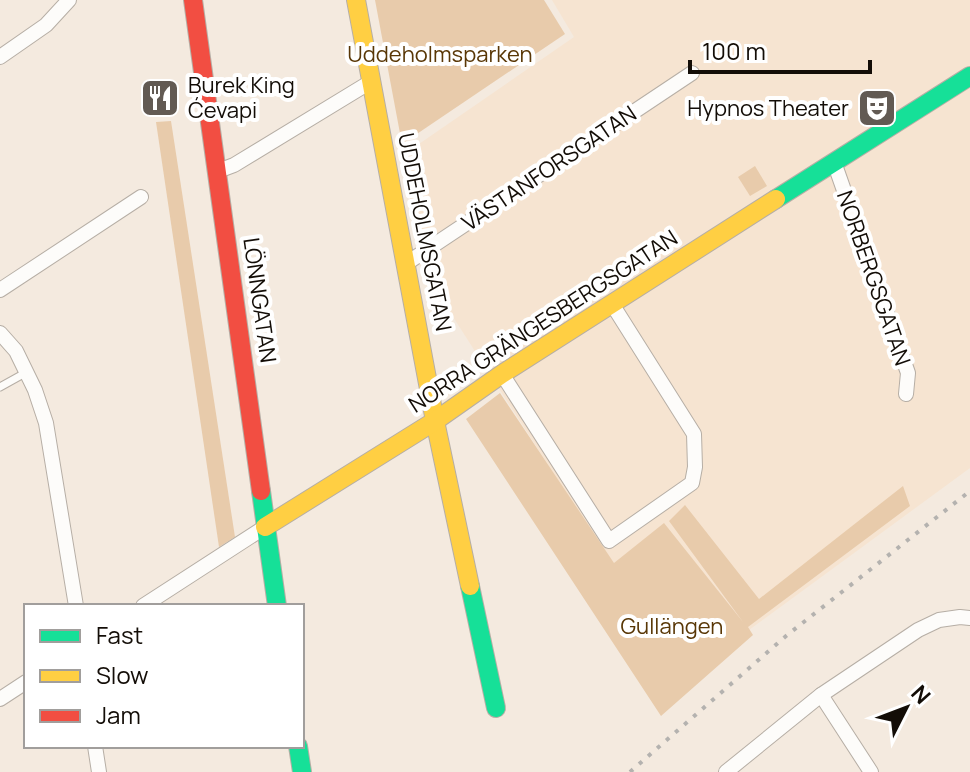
<svg xmlns="http://www.w3.org/2000/svg" width="970" height="772" font-family="Manrope,sans-serif">
<rect width="100%" height="100%" fill="#f4eadf"/>
<path fill="#f6e4d1" d="M 552,0 L 970,0 L 970,468 L 749,630 L 611,563 L 421,267 L 403,155 L 574,37 Z"/>
<g fill="#e8cbab">
<path d="M 375,0 L 544,0 L 565,34 L 402,144 Z"/>
<path d="M 171,121 L 235,537 L 219,547 L 156,122 Z"/>
<path d="M 755,166 L 767,186 L 750,196 L 738,177 Z"/>
<path d="M 500,393 L 614,563 L 664,523 L 743,622 L 669,521 L 685,505 L 759,599 L 903,486 L 910,506 L 748,627 L 753,635 L 661,716 L 466,419 Z"/>
</g>
<g fill="none" stroke-linecap="round" stroke-linejoin="round">
<defs>
<path id="lane" d="M 0,387 L 27,372"/>
<g id="street">
<path d="M 0,57 L 46,25 L 69,0"/>
<path d="M 834,162 L 908,373 L 906,394"/>
<path d="M 218,171 L 234,165 L 372,81"/>
<path d="M 407,263 L 692,73"/>
<path d="M 0,290 L 141,197"/>
<path d="M 0,333 L 16,351 L 35,390 L 46,423 L 76,606"/>
<path d="M 502,374 L 609,541 L 692,483 L 695,467 L 694,434 L 612,304"/>
<path d="M 143,606 L 265,527"/>
<path d="M 821,695 L 871,772"/>
<path d="M 0,699 L 26,682"/>
<path d="M 95,746 L 99,772"/>
<path d="M 726,772 L 821,695 L 918,630 L 939,620 L 960,617 L 970,618"/>
</g>
<g id="fast">
<path d="M 776,199 L 970,76"/>
<path d="M 261,491 L 277,606"/>
<path d="M 470,586 L 496,708"/>
<path d="M 298,746 L 302,772"/>
</g>
<g id="slow">
<path d="M 356,0 L 435,421 L 470,586"/>
<path d="M 265,527 L 435,421 L 502,374 L 776,199"/>
</g>
<path id="jam" d="M 193,0 L 261,491"/>
</defs>
<use href="#lane" stroke="#b6aea5" stroke-width="9"/>
<use href="#street" stroke="#b6aea5" stroke-width="16"/>
<use href="#fast" stroke="#b6aea5" stroke-width="20"/>
<use href="#slow" stroke="#b6aea5" stroke-width="20"/>
<use href="#jam" stroke="#b6aea5" stroke-width="20"/>
<use href="#lane" stroke="#fdfcfa" stroke-width="7"/>
<use href="#street" stroke="#fdfcfa" stroke-width="14"/>
<use href="#fast" stroke="#16e098" stroke-width="18"/>
<use href="#slow" stroke="#ffcf43" stroke-width="18"/>
<use href="#jam" stroke="#f24e42" stroke-width="18"/>
<path stroke="#b4b2af" stroke-width="4" stroke-dasharray="4 8" stroke-linecap="butt" d="M 630,772 L 786,636 L 970,491"/>
</g>
<defs>
<symbol id="restaurant-square" viewBox="-11 -11 22 22"><rect x="-9" y="-9" width="18" height="18" rx="4" fill="#625a53" stroke="#fff"/><path d="M-5-6h1v4h1v-4h1v4h1v-4h1v5L-1.5 .5V6h-2V.5L-5-1ZM5-6V6H3V1.5H1.5Q1.5-4 5-6Z" fill="#fff"/></symbol>
<symbol id="theatre-square" viewBox="-11 -11 22 22"><rect x="-9" y="-9" width="18" height="18" rx="4" fill="#625a53" stroke="#fff"/><path d="M-5-5.5Q0-4 5-5.5V0Q5 5 0 6Q-5 5-5 0ZM-3.3-2.5H-1v1.5H-3.3ZM1-2.5H3.3v1.5H1ZM-2.8 1Q0 5.5 2.8 1Z" fill="#fff"/></symbol>
</defs>
<g fill-rule="evenodd">
<use href="#restaurant-square" x="138" y="76" width="44" height="44"/>
<use href="#theatre-square" x="855" y="86" width="44" height="44"/>
</g>
<g text-anchor="middle" stroke-width="8" stroke-linejoin="round" paint-order="stroke">
<g font-size="22" fill="#593706" stroke="#fff">
<text x="440" y="62">Uddeholmsparken</text>
<text x="672" y="634">Gullängen</text>
</g>
<g font-size="22" fill="#130d07" stroke="#fff" text-anchor="start">
<text x="188" y="93">Burek King<tspan x="188" dy="25">Ćevapi</tspan></text>
<text x="849" y="116" text-anchor="end">Hypnos Theater</text>
</g>
<g font-size="22" fill="#130d07" stroke="#fff">
<text transform="translate(549 168) rotate(-34)" y="8">VÄSTANFORSGATAN</text>
<text transform="translate(425 232) rotate(79)" y="8">UDDEHOLMSGATAN</text>
<text transform="translate(874 278) rotate(71)" y="8">NORBERGSGATAN</text>
<text transform="translate(260 300) rotate(82)" y="8">LÖNNGATAN</text>
<text transform="translate(543 321) rotate(-33)" y="8">NORRA GRÄNGESBERGSGATAN</text>
</g>
</g>
<rect x="24" y="604" width="280" height="144" fill="#ffffff" stroke="#a19e9c" stroke-width="2"/>
<rect x="40" y="630" width="40" height="12" fill="#16e098" stroke="#a19e9c" stroke-width="2"/>
<text x="96" y="644" font-size="24" fill="#130d07">Fast</text>
<rect x="40" y="670" width="40" height="12" fill="#ffcf43" stroke="#a19e9c" stroke-width="2"/>
<text x="96" y="684" font-size="24" fill="#130d07">Slow</text>
<rect x="40" y="710" width="40" height="12" fill="#f24e42" stroke="#a19e9c" stroke-width="2"/>
<text x="96" y="724" font-size="24" fill="#130d07">Jam</text>
<g transform="translate(906 708) rotate(48)" stroke="#ffffff" stroke-width="6" paint-order="stroke">
<path d="M0-6L14 30L0 20L-14 30Z" fill="#130d07"/>
<text y="-12" font-size="22" font-weight="bold" text-anchor="middle" fill="#130d07">N</text>
</g>
<path d="M690 60v12h180v-12" fill="none" stroke="#130d07" stroke-width="4"/>
<text x="702" y="60" font-size="24" fill="#130d07" stroke="#ffffff" stroke-width="6" paint-order="stroke">100 m</text>
</svg>
